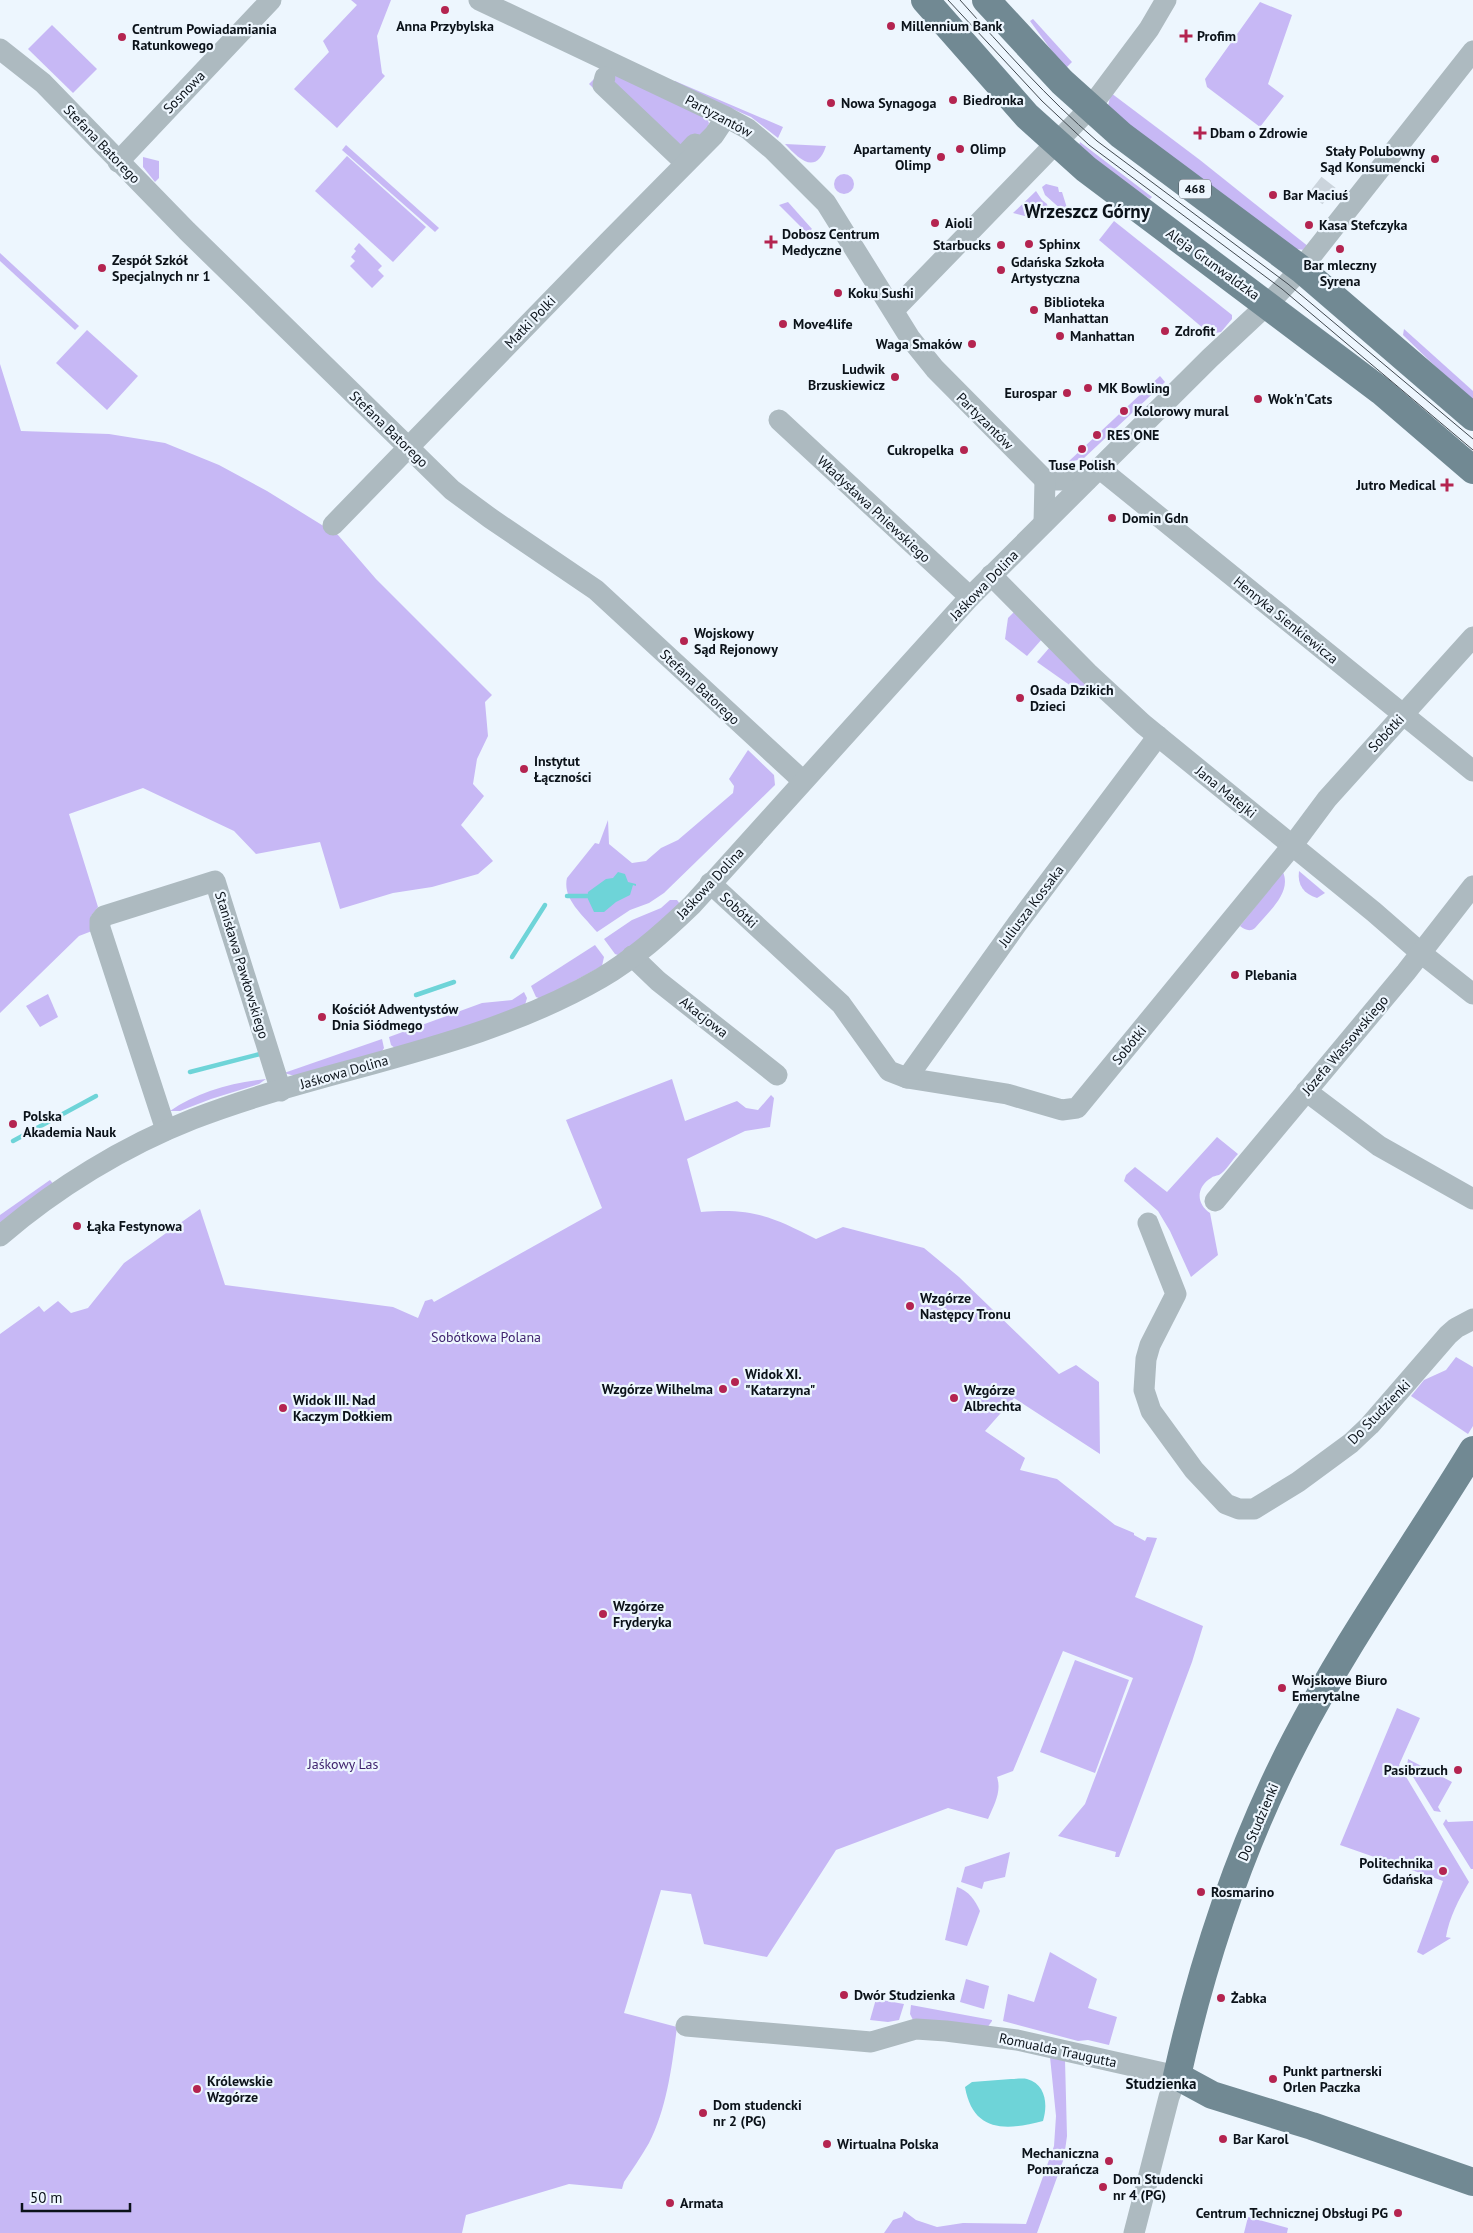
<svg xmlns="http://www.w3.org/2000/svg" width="1473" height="2233" font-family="'PT Sans',sans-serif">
<rect width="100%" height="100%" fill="#edf6fe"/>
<g fill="#c7b8f5">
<path d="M 351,0 L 391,0 L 377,36 L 382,73 L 385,76 L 337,128 L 294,89 L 329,52 L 323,41 L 357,5 Z"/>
<path d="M 1260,2 L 1292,15 L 1268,84 L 1284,96 L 1260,127 L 1207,87 L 1205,79 Z"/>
<path d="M 1033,19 L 1072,62 L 1065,69 L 1030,21 Z"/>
<path d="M 52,25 L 97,69 L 73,93 L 28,49 Z"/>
<path d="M 604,69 L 706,117 L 709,123 L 707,129 L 673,165 L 589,84 Z"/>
<path d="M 675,81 L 783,127 L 778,138 L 751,117 L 674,83 Z"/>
<path d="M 1111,93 L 1200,160 L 1309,247 L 1305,250 L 1296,249 L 1114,115 L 1108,106 Z"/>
<path d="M 1080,142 L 1152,197 L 1150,199 L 1101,169 L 1079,146 Z"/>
<path d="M 785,144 L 826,146 C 816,176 799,159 785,144 Z"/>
<path d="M 346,145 L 439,228 L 435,232 L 342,150 Z"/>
<path d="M 347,156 L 426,227 L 393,262 L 315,191 Z"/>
<path d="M 143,157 L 159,161 L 159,178 L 155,182 L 143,167 Z"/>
<circle cx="844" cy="184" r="10"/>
<path d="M 1046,184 L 1058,187 L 1059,192 L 1062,192 L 1067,208 L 1063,211 L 1045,195 L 1042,187 Z"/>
<path d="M 1036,191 L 1042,200 L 1047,204 L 1050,216 L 1045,215 L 1040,220 L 1013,213 Z"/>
<path d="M 788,202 L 812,229 L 807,233 L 779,205 Z"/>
<path d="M 1114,221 L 1232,315 L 1232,319 L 1221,332 L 1210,334 L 1099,240 Z"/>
<path d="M 359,243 L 382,266 L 378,270 L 384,276 L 372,288 L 350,266 L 355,261 L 351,257 L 356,251 L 354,249 Z"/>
<path d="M 0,253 L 79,326 L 75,330 L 0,261 Z"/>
<path d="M 1404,329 L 1473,391 L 1473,403 L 1403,335 Z"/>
<path d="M 87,330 L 138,376 L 107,410 L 56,363 Z"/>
<path d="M 0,364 L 21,431 L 109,434 L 165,443 L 219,465 L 267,491 L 338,535 L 376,579 L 492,695 L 485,702 L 488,736 L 477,759 L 473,784 L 484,796 L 461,825 L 493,861 L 478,874 L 432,887 L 393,893 L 340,909 L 320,842 L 256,854 L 234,831 L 143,788 L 69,814 L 98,907 L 91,916 L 92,931 L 79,936 L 0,1013 Z"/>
<path d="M 1160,376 L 1165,382 L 1083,459 L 1068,462 Z"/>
<path d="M 1014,612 L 1042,639 L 1027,656 L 1005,639 L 1008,618 Z"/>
<path d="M 1050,647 L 1094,691 L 1088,698 L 1037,662 Z"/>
<path d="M 748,750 L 774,775 L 775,785 L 664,893 L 649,903 L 630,910 L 597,932 C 584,916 562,899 567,878 L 595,843 L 599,844 L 608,820 L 609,844 L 632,863 L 646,861 L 661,848 L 678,840 L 733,793 L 734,786 L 729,779 Z"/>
<path d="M 1299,871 L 1325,893 L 1317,898 C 1304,894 1297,885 1299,871 Z"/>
<path d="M 1283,872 C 1292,893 1268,912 1255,928 C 1250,932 1245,930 1240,926 Z"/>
<path d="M 670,900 L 677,900 L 680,904 L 653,930 L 618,955 L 615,954 L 604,939 L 632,920 L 661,908 Z"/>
<path d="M 595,945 L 604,957 L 602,966 L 541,999 L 536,997 L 531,986 Z"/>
<path d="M 524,992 L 527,998 L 525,1005 L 490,1019 L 396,1049 L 391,1045 L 389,1037 L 482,1003 L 512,1000 Z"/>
<path d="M 48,994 L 58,1017 L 40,1027 L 26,1006 Z"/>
<path d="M 382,1039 L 384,1048 L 381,1053 L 295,1076 L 284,1073 Z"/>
<path d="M 266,1079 L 259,1084 L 211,1099 L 180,1111 L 170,1111 C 196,1092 234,1082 266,1079 Z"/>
<path d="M 672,1079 L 685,1121 L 737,1101 L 746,1108 L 758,1110 L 771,1095 L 774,1098 L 770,1127 L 745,1131 L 687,1159 L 701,1212 C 752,1208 771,1216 816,1239 L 843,1227 L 924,1248 L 959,1277 L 1059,1374 L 1076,1365 L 1099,1382 L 1100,1454 L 1014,1398 L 985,1431 L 1025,1458 L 1020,1470 L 1057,1479 L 1115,1525 L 1134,1533 L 1134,1535 L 1145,1541 L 1147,1537 L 1157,1538 L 1135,1597 L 1203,1626 L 1192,1662 L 1119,1857 L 1115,1857 L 1116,1852 L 1058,1836 L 1085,1804 L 1133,1678 L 1063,1651 L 1013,1771 L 997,1777 C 1002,1791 994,1805 988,1819 L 948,1808 L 836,1850 L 767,1957 L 704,1944 L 691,1894 L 661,1890 L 624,2013 L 677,2027 C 672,2066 667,2108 649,2143 C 641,2157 632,2170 624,2182 L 622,2189 L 569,2184 L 466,2215 L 462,2233 L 0,2233 L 0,1334 L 39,1306 L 44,1312 L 58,1301 L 71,1313 L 88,1308 L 124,1263 L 200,1209 L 225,1285 L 393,1307 L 418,1318 L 425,1301 L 432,1299 L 434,1302 L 602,1208 L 566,1120 Z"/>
<path d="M 1217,1137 L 1238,1154 C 1232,1160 1226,1171 1219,1175 C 1216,1176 1213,1176 1211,1178 C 1196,1187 1196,1204 1210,1213 L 1218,1255 L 1191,1277 L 1170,1231 L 1158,1211 L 1124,1181 L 1126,1175 L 1135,1167 L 1167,1192 Z"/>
<path d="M 50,1180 L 55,1186 L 0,1226 L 0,1215 Z"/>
<path d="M 1456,1357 L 1473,1367 L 1473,1426 L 1468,1434 L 1411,1396 L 1424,1380 L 1446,1370 Z"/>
<path d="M 1075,1660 L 1129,1680 L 1095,1773 L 1040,1752 Z"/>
<path d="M 1397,1708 L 1420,1718 L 1399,1765 L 1469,1882 C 1459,1899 1449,1918 1446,1937 L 1451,1938 L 1423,1955 L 1417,1952 L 1443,1881 L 1340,1845 Z"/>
<path d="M 1408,1759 L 1452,1782 L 1438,1807 L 1441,1812 L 1434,1811 L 1407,1767 Z"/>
<path d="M 1446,1819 L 1448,1822 L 1473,1821 L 1473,1869 L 1471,1869 L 1443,1824 Z"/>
<path d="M 1010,1852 L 1005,1877 L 984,1882 L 982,1889 L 961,1882 L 965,1867 Z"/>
<path d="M 957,1887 C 969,1891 975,1900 980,1911 L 967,1946 L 945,1940 Z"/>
<path d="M 1050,1952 L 1097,1979 L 1088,2008 L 1117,2017 L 1109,2045 L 1088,2040 L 1078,2041 L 1003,2021 L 1008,1994 L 1034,2002 Z"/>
<path d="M 966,1979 L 989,1986 L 984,2009 L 960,2002 Z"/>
<path d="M 876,1999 L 904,2004 L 899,2020 L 888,2022 L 870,2020 Z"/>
<path d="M 911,2005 L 992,2020 L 992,2021 L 987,2028 L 913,2020 L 910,2014 Z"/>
<path d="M 1050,2057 L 1065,2060 L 1067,2136 L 1064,2158 L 1037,2233 L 884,2233 L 893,2220 L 902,2217 L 904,2211 L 916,2220 L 937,2227 L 963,2223 L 1026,2224 L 1054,2146 L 1056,2116 Z"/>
<path d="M 1248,2217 L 1288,2228 L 1287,2233 L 1244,2233 Z"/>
</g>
<g fill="#6ed4d8">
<path d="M 618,872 L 625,874 L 628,882 L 636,884 L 636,886 L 633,885 L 630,895 L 616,902 L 604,912 L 594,912 L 587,897 L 588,892 L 606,879 L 613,878 Z"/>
<path d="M 1011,2079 C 1015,2079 1023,2078 1027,2079 C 1046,2084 1048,2105 1043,2121 C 1005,2131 973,2132 965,2087 L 972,2082 Z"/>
</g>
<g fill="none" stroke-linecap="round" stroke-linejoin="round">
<g stroke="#6ed4d8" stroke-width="4.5">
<path d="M 567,896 L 587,896"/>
<path d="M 512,957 L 545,905"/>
<path d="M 416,995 L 454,982"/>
<path d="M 190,1072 L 260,1054"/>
<path d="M 13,1141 L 96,1096"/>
</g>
<path stroke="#cbd4dc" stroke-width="21" stroke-dasharray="21 11" stroke-linecap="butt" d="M 1315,185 L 1329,196"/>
<g stroke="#adbac0" stroke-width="21">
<path d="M 479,0 L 726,117 L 748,129 L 773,150 L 826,203 L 910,338 L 935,369 L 1045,480 L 1087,480"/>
<path d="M 0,49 L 43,83 L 187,231 L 452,490 L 490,518 L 596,590 L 803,781"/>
<path d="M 605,77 L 603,85 L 681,159 L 695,144"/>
<path d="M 118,162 L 271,0"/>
<path d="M 894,310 L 1090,108 L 1149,29 L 1166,0"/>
<path d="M 779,420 L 970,597"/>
<path d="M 1099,468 L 1473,771"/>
<path d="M 1044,523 L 1045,480"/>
<path d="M 333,525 L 608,242 L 714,135 L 726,117"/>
<path d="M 991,575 L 1088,673 L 1143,724 L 1374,912 L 1421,953 L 1473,994"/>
<path d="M 710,883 L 841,1004 L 889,1071 L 907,1078 L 1007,1094 L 1062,1110 L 1077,1108 L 1292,846 L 1327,799 L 1473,637"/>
<path d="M 632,956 L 658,981 L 777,1075"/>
<path d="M 907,1078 L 1017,924 L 1158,736"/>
<path d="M 1306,1091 L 1379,1146 L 1473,1199"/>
<path d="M 166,1130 L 100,928 L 100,921 L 104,916 L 215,881 L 281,1091"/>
<path d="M 1215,1201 L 1406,972 L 1473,886"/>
<path d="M 1148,1223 L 1176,1294 L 1150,1345 L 1146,1359 L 1144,1390 L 1151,1411 L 1194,1470 L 1226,1504 L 1239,1509 L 1254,1509 L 1298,1482 L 1351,1443 L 1370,1425 L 1448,1335 L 1456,1328 L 1473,1319"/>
<path d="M 0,1236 C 56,1188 124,1146 193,1119 C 327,1067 475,1051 601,978 C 635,958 664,932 692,905 L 970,597 L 1210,358 L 1268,304 L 1301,269 L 1473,51"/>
<path d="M 686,2026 L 871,2042 L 916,2029 L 946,2031 L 1017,2040 L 1177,2076 L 1169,2097 L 1134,2233"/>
</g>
<g stroke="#718993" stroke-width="28">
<path d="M 925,0 L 1027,116 L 1086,169 L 1381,391 L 1473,470"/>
<path d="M 986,0 L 1062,82 L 1121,135 L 1301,269 L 1473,417"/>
<path d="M 1473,1450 C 1414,1547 1347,1640 1295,1741 C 1240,1847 1203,1959 1177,2076 L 1212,2095 L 1312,2126 L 1473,2182"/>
</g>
<g stroke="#414950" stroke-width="1">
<path d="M 948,0 L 1042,101 L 1089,145 L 1282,289 L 1473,450"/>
<path d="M 960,0 C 1004,49 1047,98 1097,141 L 1288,284 L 1473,439"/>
</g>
</g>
<g fill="#b42450" stroke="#edf6fe" stroke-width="2">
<circle cx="445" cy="10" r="5"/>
<circle cx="891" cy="26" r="5"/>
<path d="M1183.5 28.5h5v5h5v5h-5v5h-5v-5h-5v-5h5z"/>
<circle cx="122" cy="37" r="5"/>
<circle cx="953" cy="100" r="5"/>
<circle cx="831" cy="103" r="5"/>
<path d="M1197.5 125.5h5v5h5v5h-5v5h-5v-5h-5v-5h5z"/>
<circle cx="960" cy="149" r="5"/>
<circle cx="941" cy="157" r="5"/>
<circle cx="1435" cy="159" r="5"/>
<circle cx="1273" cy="195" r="5"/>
<circle cx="935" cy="223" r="5"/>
<circle cx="1309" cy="225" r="5"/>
<path d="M768.5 234.5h5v5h5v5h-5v5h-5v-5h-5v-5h5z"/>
<circle cx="1029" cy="244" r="5"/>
<circle cx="1001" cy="245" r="5"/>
<circle cx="1340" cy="249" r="5"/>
<circle cx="102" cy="268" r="5"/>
<circle cx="1001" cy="270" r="5"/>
<circle cx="838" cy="293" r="5"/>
<circle cx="1034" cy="310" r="5"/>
<circle cx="783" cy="324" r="5"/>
<circle cx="1165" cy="331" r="5"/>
<circle cx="1060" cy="336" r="5"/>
<circle cx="972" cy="344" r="5"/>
<circle cx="895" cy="377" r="5"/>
<circle cx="1088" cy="388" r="5"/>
<circle cx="1067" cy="393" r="5"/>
<circle cx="1258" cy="399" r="5"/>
<circle cx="1124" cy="411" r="5"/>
<circle cx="1097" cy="435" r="5"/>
<circle cx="1082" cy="449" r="5"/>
<circle cx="964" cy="450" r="5"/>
<path d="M1444.5 477.5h5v5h5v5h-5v5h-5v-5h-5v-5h5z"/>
<circle cx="1112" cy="518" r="5"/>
<circle cx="684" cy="641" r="5"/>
<circle cx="1020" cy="698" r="5"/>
<circle cx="524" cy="769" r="5"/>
<circle cx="1235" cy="975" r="5"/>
<circle cx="322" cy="1017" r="5"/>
<circle cx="13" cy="1124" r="5"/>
<circle cx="77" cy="1226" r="5"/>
<circle cx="910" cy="1306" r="5"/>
<circle cx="735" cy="1382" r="5"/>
<circle cx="723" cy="1389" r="5"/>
<circle cx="954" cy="1398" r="5"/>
<circle cx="283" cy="1408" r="5"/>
<circle cx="603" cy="1614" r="5"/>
<circle cx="1282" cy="1688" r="5"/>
<circle cx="1458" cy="1770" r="5"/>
<circle cx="1443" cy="1871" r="5"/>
<circle cx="1201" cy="1892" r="5"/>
<circle cx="844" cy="1995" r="5"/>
<circle cx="1221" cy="1998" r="5"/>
<circle cx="1273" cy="2079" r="5"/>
<circle cx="197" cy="2089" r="5"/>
<circle cx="703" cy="2113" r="5"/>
<circle cx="1223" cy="2139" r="5"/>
<circle cx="827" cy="2144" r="5"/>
<circle cx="1109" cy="2161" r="5"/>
<circle cx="1103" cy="2187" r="5"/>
<circle cx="670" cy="2203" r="5"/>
<circle cx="1398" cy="2213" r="5"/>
</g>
<g text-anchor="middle" stroke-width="4.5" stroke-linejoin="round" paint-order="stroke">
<rect fill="#edf6fe" stroke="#4f565e" stroke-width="1" x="1179" y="179.5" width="32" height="19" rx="4"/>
<g font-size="12" font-weight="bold" fill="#0b1219">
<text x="1195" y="193">468</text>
</g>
<g font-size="14" font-weight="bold" fill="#0b1219" stroke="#edf6fe" text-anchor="start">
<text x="445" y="31" text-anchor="middle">Anna Przybylska</text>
<text x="901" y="31">Millennium Bank</text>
<text x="132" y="34">Centrum Powiadamiania<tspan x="132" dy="16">Ratunkowego</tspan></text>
<text x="1197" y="41">Profim</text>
<text x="963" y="105">Biedronka</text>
<text x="841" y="108">Nowa Synagoga</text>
<text x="1210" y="138">Dbam o Zdrowie</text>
<text x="931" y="154" text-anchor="end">Apartamenty<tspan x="931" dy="16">Olimp</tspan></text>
<text x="970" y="154">Olimp</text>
<text x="1425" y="156" text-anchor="end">Stały Polubowny<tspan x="1425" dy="16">Sąd Konsumencki</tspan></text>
<text x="1283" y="200">Bar Maciuś</text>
<text x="945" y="228">Aioli</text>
<text x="1319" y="230">Kasa Stefczyka</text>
<text x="782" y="239">Dobosz Centrum<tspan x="782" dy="16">Medyczne</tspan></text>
<text x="1039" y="249">Sphinx</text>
<text x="991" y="250" text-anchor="end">Starbucks</text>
<text x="112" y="265">Zespół Szkół<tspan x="112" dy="16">Specjalnych nr 1</tspan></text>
<text x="1011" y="267">Gdańska Szkoła<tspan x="1011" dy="16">Artystyczna</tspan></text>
<text x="1340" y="270" text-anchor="middle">Bar mleczny<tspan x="1340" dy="16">Syrena</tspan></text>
<text x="848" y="298">Koku Sushi</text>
<text x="1044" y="307">Biblioteka<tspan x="1044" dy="16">Manhattan</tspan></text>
<text x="793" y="329">Move4life</text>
<text x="1175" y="336">Zdrofit</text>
<text x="1070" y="341">Manhattan</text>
<text x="962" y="349" text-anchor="end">Waga Smaków</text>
<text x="885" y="374" text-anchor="end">Ludwik<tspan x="885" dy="16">Brzuskiewicz</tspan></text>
<text x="1098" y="393">MK Bowling</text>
<text x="1057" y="398" text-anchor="end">Eurospar</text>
<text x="1268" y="404">Wok'n'Cats</text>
<text x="1134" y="416">Kolorowy mural</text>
<text x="1107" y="440">RES ONE</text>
<text x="954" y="455" text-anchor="end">Cukropelka</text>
<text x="1082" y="470" text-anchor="middle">Tuse Polish</text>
<text x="1436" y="490" text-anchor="end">Jutro Medical</text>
<text x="1122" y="523">Domin Gdn</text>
<text x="694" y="638">Wojskowy<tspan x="694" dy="16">Sąd Rejonowy</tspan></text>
<text x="1030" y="695">Osada Dzikich<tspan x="1030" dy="16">Dzieci</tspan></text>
<text x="534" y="766">Instytut<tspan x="534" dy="16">Łączności</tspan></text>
<text x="1245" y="980">Plebania</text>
<text x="332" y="1014">Kościół Adwentystów<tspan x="332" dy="16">Dnia Siódmego</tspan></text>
<text x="23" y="1121">Polska<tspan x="23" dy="16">Akademia Nauk</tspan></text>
<text x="87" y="1231">Łąka Festynowa</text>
<text x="920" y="1303">Wzgórze<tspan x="920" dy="16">Następcy Tronu</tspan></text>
<text x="745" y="1379">Widok XI.<tspan x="745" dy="16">"Katarzyna"</tspan></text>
<text x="713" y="1394" text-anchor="end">Wzgórze Wilhelma</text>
<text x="964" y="1395">Wzgórze<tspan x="964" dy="16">Albrechta</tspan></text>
<text x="293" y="1405">Widok III. Nad<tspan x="293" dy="16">Kaczym Dołkiem</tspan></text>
<text x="613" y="1611">Wzgórze<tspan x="613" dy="16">Fryderyka</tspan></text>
<text x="1292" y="1685">Wojskowe Biuro<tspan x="1292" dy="16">Emerytalne</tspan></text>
<text x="1448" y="1775" text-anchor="end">Pasibrzuch</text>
<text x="1433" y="1868" text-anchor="end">Politechnika<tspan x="1433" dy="16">Gdańska</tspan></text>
<text x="1211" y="1897">Rosmarino</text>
<text x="854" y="2000">Dwór Studzienka</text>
<text x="1231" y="2003">Żabka</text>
<text x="1283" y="2076">Punkt partnerski<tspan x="1283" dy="16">Orlen Paczka</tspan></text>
<text x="207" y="2086">Królewskie<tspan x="207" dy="16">Wzgórze</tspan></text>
<text x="713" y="2110">Dom studencki<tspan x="713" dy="16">nr 2 (PG)</tspan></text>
<text x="1233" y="2144">Bar Karol</text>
<text x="837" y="2149">Wirtualna Polska</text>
<text x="1099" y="2158" text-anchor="end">Mechaniczna<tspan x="1099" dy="16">Pomarańcza</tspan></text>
<text x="1113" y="2184">Dom Studencki<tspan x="1113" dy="16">nr 4 (PG)</tspan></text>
<text x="680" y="2208">Armata</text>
<text x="1388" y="2218" text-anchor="end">Centrum Technicznej Obsługi PG</text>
</g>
<g font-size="14" fill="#0b1219" stroke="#edf6fe">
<text transform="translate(184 92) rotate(-46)" y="5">Sosnowa</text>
<text transform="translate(719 116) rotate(28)" y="5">Partyzantów</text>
<text transform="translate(102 144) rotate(46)" y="5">Stefana Batorego</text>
<text transform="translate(1213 264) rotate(36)" y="5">Aleja Grunwaldzka</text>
<text transform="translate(530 322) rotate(-46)" y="5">Matki Polki</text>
<text transform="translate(985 421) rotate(45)" y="5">Partyzantów</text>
<text transform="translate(389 429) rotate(44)" y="5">Stefana Batorego</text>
<text transform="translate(874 509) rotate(43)" y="5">Władysława Pniewskiego</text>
<text transform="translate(984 585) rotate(-46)" y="5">Jaśkowa Dolina</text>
<text transform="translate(1286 620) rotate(39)" y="5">Henryka Sienkiewicza</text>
<text transform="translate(700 687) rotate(43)" y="5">Stefana Batorego</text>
<text transform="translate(1386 733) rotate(-47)" y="5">Sobótki</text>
<text transform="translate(1226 792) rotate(39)" y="5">Jana Matejki</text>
<text transform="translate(710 883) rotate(-47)" y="5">Jaśkowa Dolina</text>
<text transform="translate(1031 906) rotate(-53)" y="5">Juliusza Kossaka</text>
<text transform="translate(739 910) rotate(43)" y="5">Sobótki</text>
<text transform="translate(242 965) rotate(73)" y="5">Stanisława Pawłowskiego</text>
<text transform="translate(704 1017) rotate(38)" y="5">Akacjowa</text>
<text transform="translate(1129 1045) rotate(-51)" y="5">Sobótki</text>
<text transform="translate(1345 1045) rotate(-50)" y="5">Józefa Wassowskiego</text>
<text transform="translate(344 1072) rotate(-16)" y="5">Jaśkowa Dolina</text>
<text transform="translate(1379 1412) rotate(-46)" y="5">Do Studzienki</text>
<text transform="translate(1258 1822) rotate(-67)" y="5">Do Studzienki</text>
<text transform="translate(1058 2050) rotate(12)" y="5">Romualda Traugutta</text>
</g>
<g font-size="14" fill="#3b1e6a" stroke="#edf6fe">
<text x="486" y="1342">Sobótkowa Polana</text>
<text x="343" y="1769">Jaśkowy Las</text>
</g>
<g font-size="15" font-weight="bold" fill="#0b1219" stroke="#edf6fe">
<text x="1161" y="2089">Studzienka</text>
</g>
<g font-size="19" font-weight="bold" fill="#0b1219" stroke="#edf6fe">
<text x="1087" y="218">Wrzeszcz Górny</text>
</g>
</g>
<path d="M22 2203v8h108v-8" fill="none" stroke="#0b1219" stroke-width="2.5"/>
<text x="30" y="2203" font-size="15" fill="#0b1219" stroke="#edf6fe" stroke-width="4" paint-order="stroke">50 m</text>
</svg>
